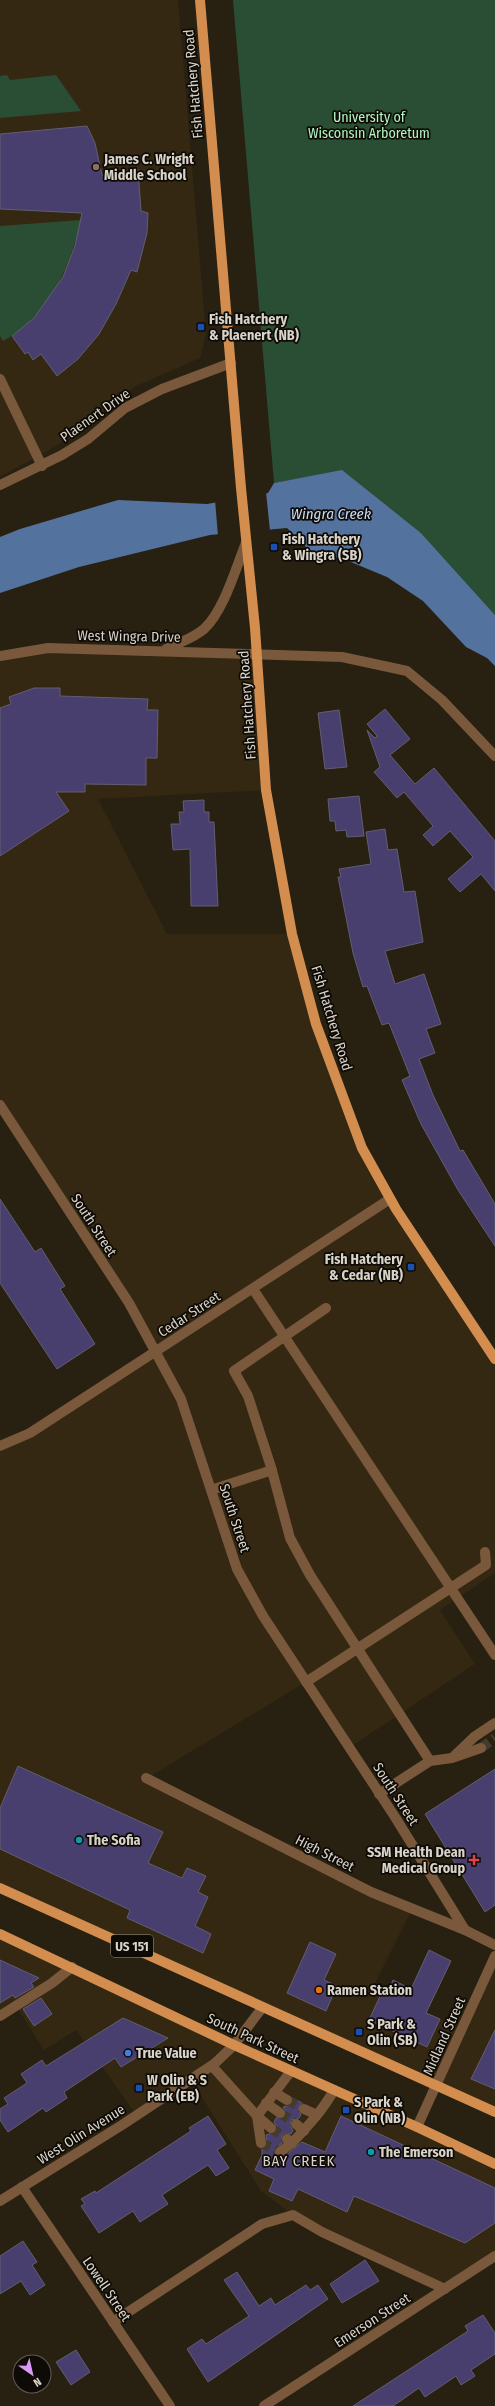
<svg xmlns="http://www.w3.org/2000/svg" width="495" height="2406" font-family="'Fira Sans Condensed',sans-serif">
<rect width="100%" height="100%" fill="#282010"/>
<g fill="#342812">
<path d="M 0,0 L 178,0 L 206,334 L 200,358 L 136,386 L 56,446 L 0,477 Z"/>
<path d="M 48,648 L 257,654 L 266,790 L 98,799 L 167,934 L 292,934 L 316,1024 L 362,1148 L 495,1359 L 495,1573 L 440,1610 L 475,1664 L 349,1748 L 306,1682 L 146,1779 L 412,1909 L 374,1985 L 462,2030 L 495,1956 L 495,2114 L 0,1889 L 0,1446 L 155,1353 L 0,1105 L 0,656 Z"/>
<path d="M 0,1934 L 495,2164 L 495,2256 L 445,2289 L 293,2215 L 261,2191 L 191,2080 L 137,2116 L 76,2030 L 44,2050 L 16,2006 L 0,2016 Z"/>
</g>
<g fill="#2a4e33">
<path d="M 233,0 L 495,0 L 495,615 L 421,533 L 342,471 L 274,483 Z"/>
<path d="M 7,75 L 10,80 L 56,75 L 81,111 L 0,118 L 0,76 Z"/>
<path d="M 81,220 C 70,268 49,316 3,341 L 0,336 L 0,226 Z"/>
</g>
<path fill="#54729e" d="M 342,470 L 421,533 L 495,615 L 495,666 L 487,658 L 466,647 L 423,601 L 387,577 L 346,560 L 310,551 L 287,528 L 210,535 L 79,567 L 0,593 L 0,537 L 20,529 L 118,500 L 207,504 L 268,493 L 274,483 Z"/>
<path fill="#282010" d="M 266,492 L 270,531 L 218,536 L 215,500 Z"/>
<g fill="#493f6e" stroke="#615e71">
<path d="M 87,126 L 95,143 L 102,175 L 138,169 L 141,211 L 148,213 L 147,233 L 137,272 L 131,270 L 116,304 L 99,334 L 78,359 L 57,376 L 41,354 L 33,360 L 28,352 L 25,354 L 12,336 L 34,318 L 63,277 L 75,246 L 82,213 L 0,209 L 0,134 Z"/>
<path d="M 34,688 L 60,688 L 60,696 L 148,699 L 147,710 L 158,710 L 157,758 L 146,758 L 146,785 L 85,784 L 85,792 L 56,792 L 69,811 L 0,856 L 0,708 L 11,704 L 9,697 Z"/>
<path d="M 385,709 L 410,739 L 390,755 L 415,784 L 434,768 L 495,841 L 495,891 L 481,874 L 460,892 L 448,879 L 473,857 L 450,831 L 433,846 L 423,835 L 433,826 L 404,792 L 397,798 L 374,772 L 380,767 L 367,730 L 375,738 L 377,736 L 367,724 Z"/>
<path d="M 339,710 L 347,767 L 325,769 L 318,713 Z"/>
<path d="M 359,796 L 364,836 L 347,837 L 346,830 L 336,831 L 335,821 L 330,821 L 328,799 Z"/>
<path d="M 204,800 L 204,812 L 209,812 L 209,822 L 214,822 L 218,906 L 191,906 L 190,849 L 173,850 L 171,824 L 180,824 L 179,812 L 184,812 L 183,801 Z"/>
<path d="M 385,829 L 388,850 L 397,849 L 404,892 L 415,891 L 423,942 L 385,951 L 395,984 L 424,974 L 441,1024 L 426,1029 L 435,1053 L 419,1059 L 433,1095 L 460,1151 L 463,1150 L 495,1204 L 495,1246 L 458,1190 L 421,1124 L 402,1080 L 410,1076 L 389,1023 L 382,1025 L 367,986 L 363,987 L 353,953 L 338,877 L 341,877 L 339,869 L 371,864 L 366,832 Z"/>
<path d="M 0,1199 L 35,1252 L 41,1248 L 65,1286 L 60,1289 L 95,1344 L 57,1369 L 0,1283 Z"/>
<path d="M 18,1766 L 163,1832 L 148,1863 L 182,1878 L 187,1868 L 206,1876 L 198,1892 L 208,1897 L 195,1926 L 211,1934 L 203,1953 L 127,1918 L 130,1910 L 0,1849 L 0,1808 Z"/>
<path d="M 495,1769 L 495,1905 L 485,1912 L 425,1814 Z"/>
<path d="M 310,1942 L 336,1954 L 324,1980 L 337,1986 L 326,2011 L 287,1993 Z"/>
<path d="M 429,1950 L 451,1961 L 426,2013 L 440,2019 L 427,2047 L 369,2020 L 382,1992 L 387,1994 L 393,1980 L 411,1989 Z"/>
<path d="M 0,1960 L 39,1978 L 31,1983 L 34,1987 L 15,1998 L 13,1995 L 0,2003 Z"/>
<path d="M 41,1998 L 52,2014 L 34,2026 L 23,2009 Z"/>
<path d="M 123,2018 L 168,2038 L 121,2067 L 115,2058 L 64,2092 L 67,2098 L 46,2112 L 43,2108 L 8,2132 L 0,2120 L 0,2109 L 8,2104 L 4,2098 L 27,2083 L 21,2074 L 42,2060 L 46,2066 Z"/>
<path d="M 495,2030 L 495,2089 L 471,2079 Z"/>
<path d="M 293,2098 L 302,2103 L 298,2109 L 301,2115 L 299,2118 L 291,2120 L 290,2126 L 293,2130 L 291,2134 L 285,2133 L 282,2135 L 282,2143 L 274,2150 L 277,2158 L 284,2157 L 302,2142 L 325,2152 L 341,2116 L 495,2188 L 495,2223 L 465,2243 L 354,2196 L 347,2212 L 298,2189 L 292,2201 L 269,2191 L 274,2179 L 255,2170 L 262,2155 L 262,2149 L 267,2145 L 266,2135 L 276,2132 L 277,2126 L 274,2122 L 276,2118 L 285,2117 L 286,2111 L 283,2107 L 290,2105 Z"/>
<path d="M 208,2116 L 226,2144 L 217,2150 L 229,2168 L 216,2176 L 208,2165 L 162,2195 L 168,2204 L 140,2222 L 133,2211 L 99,2233 L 81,2206 L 85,2204 L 81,2199 L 95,2191 L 96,2193 L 191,2131 L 189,2128 Z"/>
<path d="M 23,2241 L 37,2262 L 32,2265 L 45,2285 L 30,2295 L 21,2281 L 0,2294 L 0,2256 Z"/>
<path d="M 365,2260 L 379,2281 L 342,2303 L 330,2284 Z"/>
<path d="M 237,2272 L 259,2306 L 271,2298 L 275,2305 L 306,2285 L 310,2290 L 318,2285 L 328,2299 L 208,2382 L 187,2349 L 202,2339 L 206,2344 L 249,2316 L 224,2280 Z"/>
<path d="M 483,2315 L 495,2333 L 495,2354 L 471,2370 L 475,2376 L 461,2385 L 456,2376 L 425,2397 L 419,2388 L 393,2406 L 353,2406 L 468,2331 L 465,2326 Z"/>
<path d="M 76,2350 L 90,2372 L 71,2385 L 56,2362 Z"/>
</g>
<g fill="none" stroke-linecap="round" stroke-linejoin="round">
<g stroke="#433b2c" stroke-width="10" stroke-dasharray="10 5" stroke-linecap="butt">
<path d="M 481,1748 L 495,1738"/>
<path d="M 287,2100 L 304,2109"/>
<path d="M 280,2113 L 296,2124"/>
<path d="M 271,2128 L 287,2139"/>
<path d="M 261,2143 L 280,2152"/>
</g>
<g stroke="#7a583b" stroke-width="10">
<path d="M 0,379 L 42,466"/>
<path d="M 0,485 L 62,455 L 88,439 L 125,408 L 162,389 L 231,363"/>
<path d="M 166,649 C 178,643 194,638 204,629 C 224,611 236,567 246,543"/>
<path d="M 0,656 L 48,648 L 342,657 L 407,671 L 442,700 L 495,756"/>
<path d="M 0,1105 L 129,1303 L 181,1399 L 237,1569 L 263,1616 L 395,1817 L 465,1930"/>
<path d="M 253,1289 L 495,1655"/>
<path d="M 326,1308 L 234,1371 L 248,1396 L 271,1467 L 290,1538 L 310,1575 L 430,1761"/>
<path d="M 0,1446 L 30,1433 L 390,1199"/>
<path d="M 211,1490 L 272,1470"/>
<path d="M 306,1682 L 486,1565 L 485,1552"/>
<path d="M 454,1756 L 474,1737 L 495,1723"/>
<path d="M 146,1778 L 371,1892 L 465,1930 L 495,1945"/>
<path d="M 379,1794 L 430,1761 L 452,1758 L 481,1748"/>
<path d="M 0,2016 L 52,1983 L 72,1967"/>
<path d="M 212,2066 L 257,2116 L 291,2071"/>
<path d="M 274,2092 L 287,2100"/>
<path d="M 266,2103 L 280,2113"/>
<path d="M 304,2109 L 317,2115"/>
<path d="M 257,2116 L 261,2143"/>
<path d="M 257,2116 L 271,2128"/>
<path d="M 296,2124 L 304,2131"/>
<path d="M 417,2127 L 495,1956"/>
<path d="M 287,2139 L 292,2143 C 308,2126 323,2110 334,2090"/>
<path d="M 280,2152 L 292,2143"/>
<path d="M 22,2187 L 170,2406"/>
<path d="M 0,2201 L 122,2125 L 214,2064 L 234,2045 L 262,2008"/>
<path d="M 113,2322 L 262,2224 L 293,2215 L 322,2232 L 445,2289"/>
<path d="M 264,2406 L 495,2256"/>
</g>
<g stroke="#d38d4e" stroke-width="10">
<path d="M 200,0 L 241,488 L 255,628 L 266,790 L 292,934 L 316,1024 L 362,1148 L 396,1209 L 495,1359"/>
<path d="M 0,1888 L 495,2112"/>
<path d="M 0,1934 L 234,2045 L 417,2127 L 495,2164"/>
</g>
</g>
<circle fill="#8d6e63" stroke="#0e0a05" stroke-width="1.5" cx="96" cy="167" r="4"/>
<g fill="#1a4fb4" stroke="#0e0a05" stroke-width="1.5">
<rect x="197" y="323" width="8" height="8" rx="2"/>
<rect x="270" y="543" width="8" height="8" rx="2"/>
<rect x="407" y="1263" width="8" height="8" rx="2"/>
<rect x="355" y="2028" width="8" height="8" rx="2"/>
<rect x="135" y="2084" width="8" height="8" rx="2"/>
<rect x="342" y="2106" width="8" height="8" rx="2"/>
</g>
<g fill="#0f9aa8" stroke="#0e0a05" stroke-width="1.5">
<circle cx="79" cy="1840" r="4"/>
<circle cx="371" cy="2152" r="4"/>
</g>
<path fill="#e0444e" stroke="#0e0a05" stroke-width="1.5" d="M472 1854h4v4h4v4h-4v4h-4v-4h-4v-4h4z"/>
<circle fill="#e8710a" stroke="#0e0a05" stroke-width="1.5" cx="319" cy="1990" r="4"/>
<circle fill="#3f7fe0" stroke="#0e0a05" stroke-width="1.5" cx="128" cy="2053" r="4"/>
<g text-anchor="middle" stroke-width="3.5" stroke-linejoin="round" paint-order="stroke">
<rect fill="#0e0a05" stroke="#9c978f" stroke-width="1" x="111" y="1935" width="42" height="22" rx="3"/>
<g font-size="13" font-weight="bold" fill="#d9d4ca">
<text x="132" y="1951">US 151</text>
</g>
<g font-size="14" fill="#d9d4ca" stroke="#0e0a05">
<text transform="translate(193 84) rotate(-95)" y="5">Fish Hatchery Road</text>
<text transform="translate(95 415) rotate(-35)" y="5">Plaenert Drive</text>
<text transform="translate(129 636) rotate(1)" y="5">West Wingra Drive</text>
<text transform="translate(247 705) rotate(-94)" y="5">Fish Hatchery Road</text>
<text transform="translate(332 1018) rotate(73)" y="5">Fish Hatchery Road</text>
<text transform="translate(94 1225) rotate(57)" y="5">South Street</text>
<text transform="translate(189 1314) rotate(-33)" y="5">Cedar Street</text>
<text transform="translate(235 1518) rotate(72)" y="5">South Street</text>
<text transform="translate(396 1794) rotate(57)" y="5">South Street</text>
<text transform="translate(325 1853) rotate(27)" y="5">High Street</text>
<text transform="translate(444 2036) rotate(-66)" y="5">Midland Street</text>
<text transform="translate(253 2038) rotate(25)" y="5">South Park Street</text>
<text transform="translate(81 2134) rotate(-32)" y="5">West Olin Avenue</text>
<text transform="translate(107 2289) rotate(56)" y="5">Lowell Street</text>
<text transform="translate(372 2320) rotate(-33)" y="5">Emerson Street</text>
</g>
<g font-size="14" fill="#aef8be" stroke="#0e0a05">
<text x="369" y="122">University of<tspan x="369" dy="16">Wisconsin Arboretum</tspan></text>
</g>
<g font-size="14" font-weight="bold" fill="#d9d4ca" stroke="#0e0a05" text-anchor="start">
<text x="104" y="164">James C. Wright<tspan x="104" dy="16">Middle School</tspan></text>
<text x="209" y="324">Fish Hatchery<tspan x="209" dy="16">&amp; Plaenert (NB)</tspan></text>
<text x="282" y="544">Fish Hatchery<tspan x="282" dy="16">&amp; Wingra (SB)</tspan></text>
<text x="403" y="1264" text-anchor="end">Fish Hatchery<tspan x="403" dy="16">&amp; Cedar (NB)</tspan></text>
<text x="87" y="1845">The Sofia</text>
<text x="465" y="1857" text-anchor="end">SSM Health Dean<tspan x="465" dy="16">Medical Group</tspan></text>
<text x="327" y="1995">Ramen Station</text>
<text x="367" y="2029">S Park &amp;<tspan x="367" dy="16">Olin (SB)</tspan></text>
<text x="136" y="2058">True Value</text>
<text x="147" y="2085">W Olin &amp; S<tspan x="147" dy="16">Park (EB)</tspan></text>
<text x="354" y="2107">S Park &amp;<tspan x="354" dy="16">Olin (NB)</tspan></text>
<text x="379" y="2157">The Emerson</text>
</g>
<g font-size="15" font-style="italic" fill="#c9dbf7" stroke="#0e0a05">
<text x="331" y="519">Wingra Creek</text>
</g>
<g font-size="15" letter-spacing="1" fill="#d9d4ca" stroke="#0e0a05">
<text x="299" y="2166">BAY CREEK</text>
</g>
</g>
<g transform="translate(32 2374) rotate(146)"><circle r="19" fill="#0e0a05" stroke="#5f5b54"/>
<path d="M0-3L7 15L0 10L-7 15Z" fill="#d99af7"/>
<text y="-6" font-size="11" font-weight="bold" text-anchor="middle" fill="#d9d4ca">N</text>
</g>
</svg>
